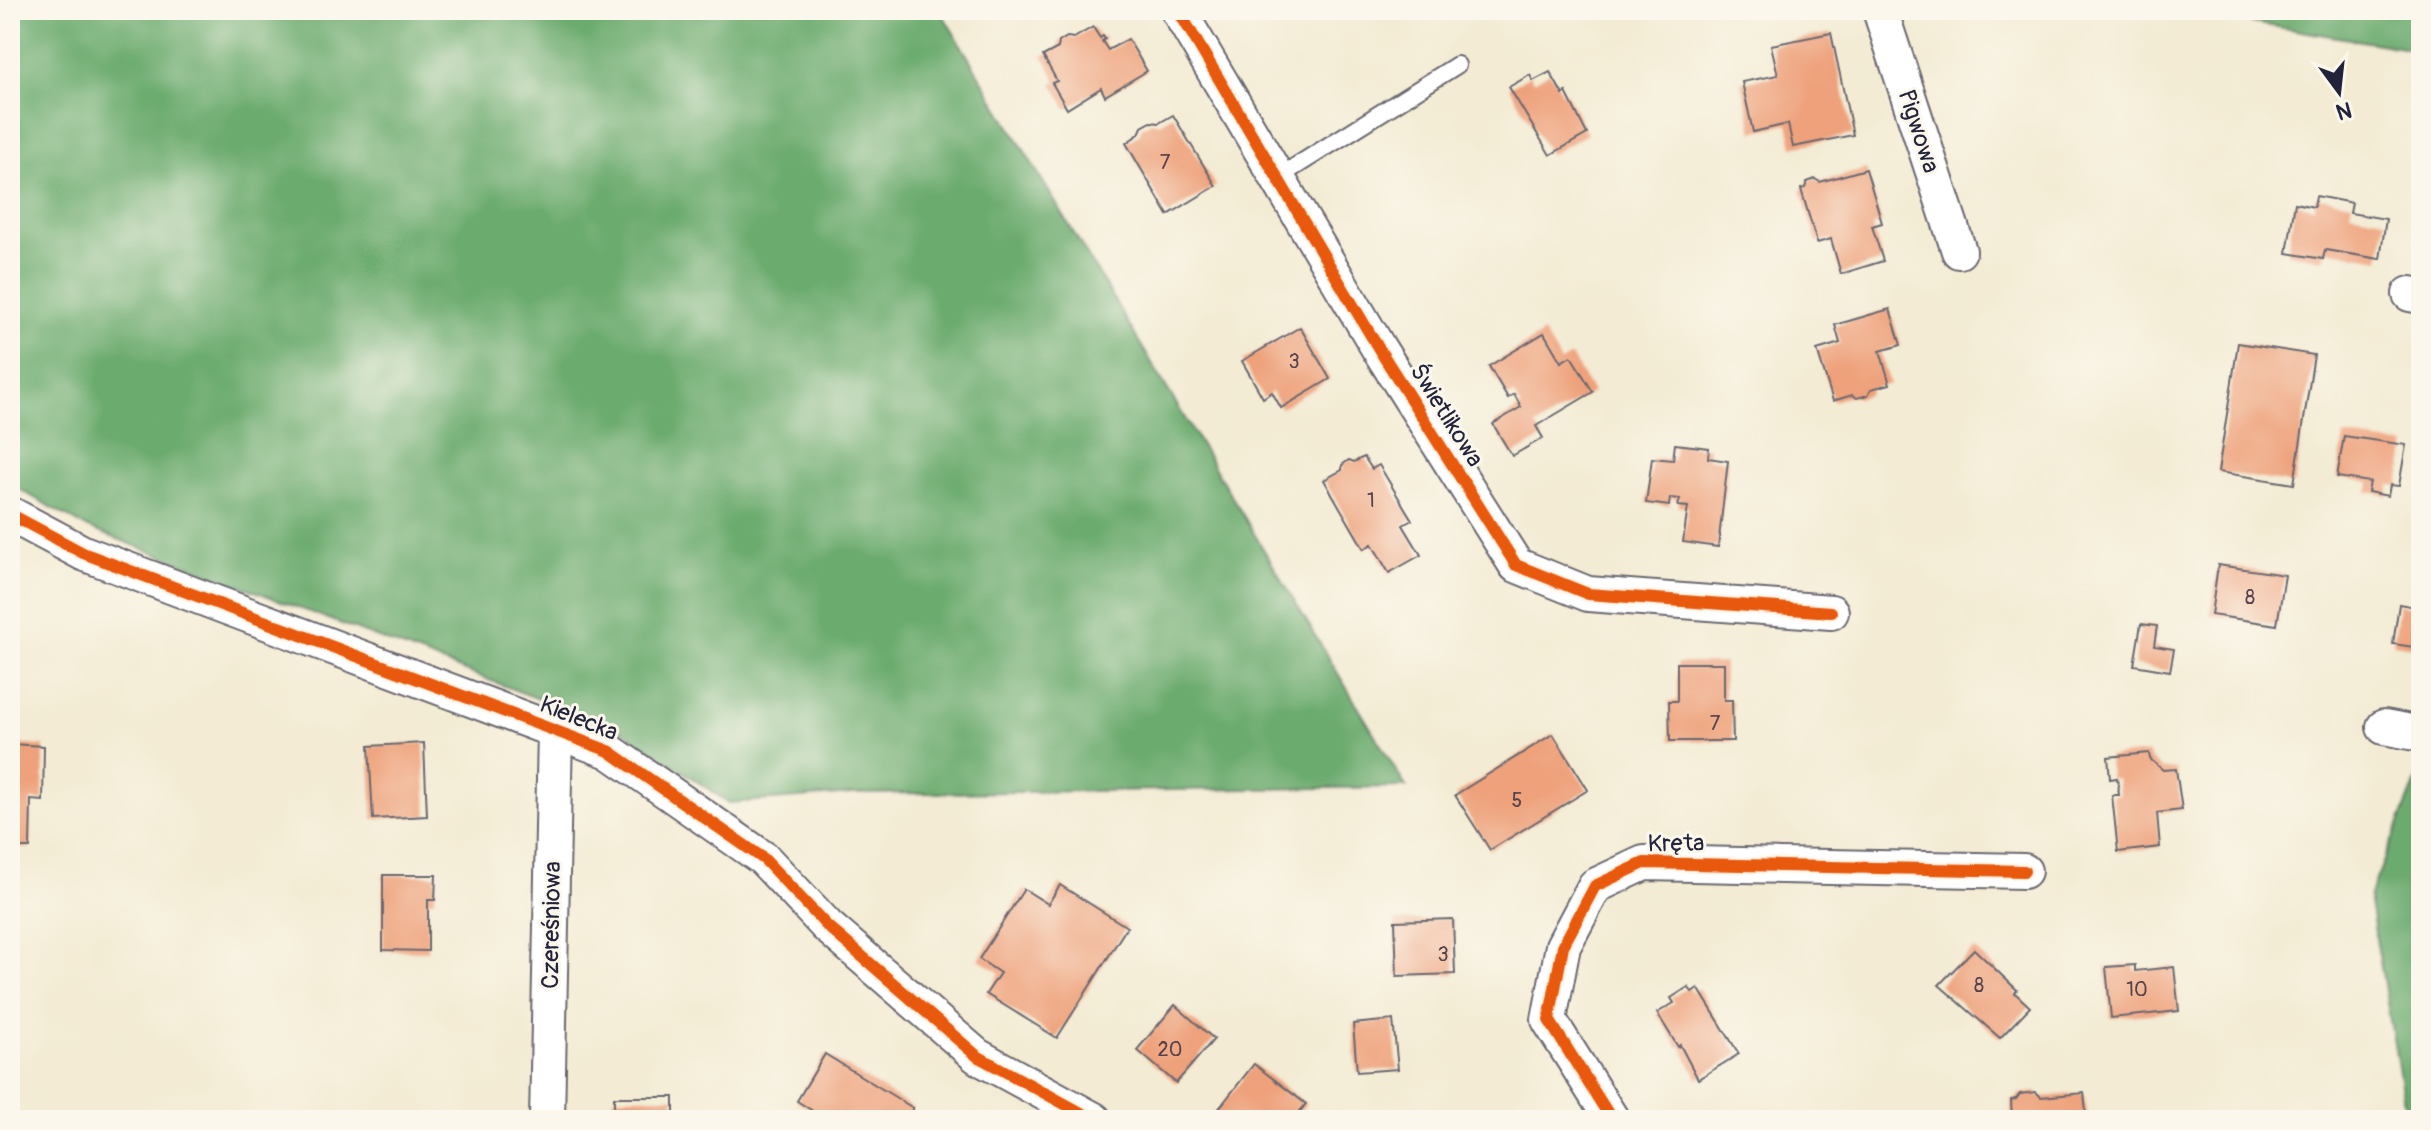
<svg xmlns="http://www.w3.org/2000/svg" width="2431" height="1130" font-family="Pangolin,sans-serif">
<rect width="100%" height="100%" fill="#fbf7ec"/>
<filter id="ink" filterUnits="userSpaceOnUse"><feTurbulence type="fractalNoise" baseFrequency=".0125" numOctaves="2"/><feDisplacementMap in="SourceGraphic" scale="16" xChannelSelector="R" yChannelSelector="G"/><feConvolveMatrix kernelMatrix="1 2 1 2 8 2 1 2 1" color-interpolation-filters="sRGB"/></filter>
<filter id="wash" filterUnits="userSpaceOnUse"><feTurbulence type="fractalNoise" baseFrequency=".006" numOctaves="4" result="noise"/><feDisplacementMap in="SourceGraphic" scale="32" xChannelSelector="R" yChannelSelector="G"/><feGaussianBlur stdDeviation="1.8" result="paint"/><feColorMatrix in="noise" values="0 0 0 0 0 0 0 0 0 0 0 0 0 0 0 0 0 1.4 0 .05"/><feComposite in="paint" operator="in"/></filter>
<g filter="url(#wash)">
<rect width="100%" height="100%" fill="#f3ebd3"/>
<g fill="#6cab6e" stroke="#476654" stroke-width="2">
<path d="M 10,10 L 940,10 L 1406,787 L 853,794 L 729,803 L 623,731 L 86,527 L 10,484 Z"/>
<path d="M 2175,10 L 2421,10 L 2421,51 Z"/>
<path d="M 2421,769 L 2421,1120 L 2407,1120 L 2369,897 Z"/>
</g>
<g id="blocks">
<g fill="#eea17a">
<path d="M 1093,27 L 1100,38 L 1103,36 L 1105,39 L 1102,41 L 1108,50 L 1128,39 L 1147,71 L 1105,96 L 1101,88 L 1067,109 L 1052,83 L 1057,81 L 1043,56 L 1058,48 L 1059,42 L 1067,37 L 1074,38 Z"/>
<path d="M 1831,33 L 1853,135 L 1793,147 L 1788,124 L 1753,132 L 1742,82 L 1778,75 L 1771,45 Z"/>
<path d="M 1550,72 L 1563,95 L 1566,92 L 1587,134 L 1550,155 L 1509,87 L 1530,75 L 1533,81 Z"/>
<path d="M 1173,115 L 1216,186 L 1168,215 L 1126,143 L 1139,134 L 1142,127 L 1151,122 L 1159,123 Z"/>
<path d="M 1866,169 L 1882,223 L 1872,226 L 1883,261 L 1841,274 L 1831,239 L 1817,243 L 1801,189 L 1805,188 L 1807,182 L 1815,179 L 1820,182 Z"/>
<path d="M 2316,196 L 2352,203 L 2350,213 L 2386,219 L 2380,259 L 2325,250 L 2323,259 L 2287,253 L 2295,203 L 2314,207 Z"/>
<path d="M 1890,309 L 1901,345 L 1880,351 L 1890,384 L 1871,389 L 1868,395 L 1857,398 L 1852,395 L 1833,401 L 1817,350 L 1840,343 L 1835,325 Z"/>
<path d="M 1300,327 L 1330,379 L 1281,408 L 1272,392 L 1263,398 L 1242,361 Z"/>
<path d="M 1544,333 L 1561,362 L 1571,356 L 1593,392 L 1536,426 L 1543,438 L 1512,456 L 1493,424 L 1521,407 L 1514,394 L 1508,398 L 1489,366 Z"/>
<path d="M 2238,343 L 2314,355 L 2294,484 L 2218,472 Z"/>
<path d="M 2344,436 L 2406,445 L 2399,486 L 2390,485 L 2388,496 L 2368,492 L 2370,482 L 2337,477 Z"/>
<path d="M 1675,444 L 1709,448 L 1708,458 L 1728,461 L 1718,547 L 1683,542 L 1688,507 L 1678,506 L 1680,499 L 1670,498 L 1669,506 L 1646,503 L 1652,458 L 1673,460 Z"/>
<path d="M 1364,457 L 1372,469 L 1379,465 L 1412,520 L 1403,525 L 1421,555 L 1389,573 L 1372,544 L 1364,549 L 1324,480 L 1342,470 L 1342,465 L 1349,460 L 1354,462 Z"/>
<path d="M 2218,565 L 2285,575 L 2277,625 L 2211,615 Z"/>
<path d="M 2399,604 L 2421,608 L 2421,648 L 2393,644 Z"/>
<path d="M 2141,624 L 2157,626 L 2154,646 L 2174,649 L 2170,671 L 2134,665 Z"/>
<path d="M 1677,663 L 1724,663 L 1724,700 L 1732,700 L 1733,741 L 1670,741 L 1669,701 L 1677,701 Z"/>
<path d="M 1553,734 L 1588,790 L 1490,850 L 1455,795 Z"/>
<path d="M 424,743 L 427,816 L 373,819 L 369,746 Z"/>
<path d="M 10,744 L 44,746 L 43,801 L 31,800 L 30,848 L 10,848 Z"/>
<path d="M 2149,753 L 2150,759 L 2163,770 L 2176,769 L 2182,810 L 2157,813 L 2160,847 L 2118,852 L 2112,795 L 2119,795 L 2117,778 L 2110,779 L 2108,757 Z"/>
<path d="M 383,875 L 436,875 L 435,900 L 428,900 L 428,951 L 383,950 Z"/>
<path d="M 1060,885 L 1127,927 L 1057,1038 L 986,994 L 1000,973 L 979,959 L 1024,889 L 1048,904 Z"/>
<path d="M 1453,919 L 1455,974 L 1397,976 L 1395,921 Z"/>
<path d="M 1974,949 L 2017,990 L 2015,993 L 2030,1007 L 2000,1038 L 1939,985 Z"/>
<path d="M 2135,965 L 2135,971 L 2174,967 L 2179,1011 L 2111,1018 L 2106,967 Z"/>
<path d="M 1688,987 L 1692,992 L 1698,988 L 1739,1054 L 1698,1079 L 1680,1045 L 1678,1047 L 1657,1013 L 1674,1003 L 1671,998 Z"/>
<path d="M 1175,1005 L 1214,1039 L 1176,1083 L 1137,1050 Z"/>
<path d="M 1393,1020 L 1398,1069 L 1357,1072 L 1353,1024 Z"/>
<path d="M 825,1054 L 913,1108 L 906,1120 L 827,1120 L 797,1101 Z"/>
<path d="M 1254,1064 L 1306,1104 L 1293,1120 L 1210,1120 Z"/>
<path d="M 2036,1092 L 2041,1097 L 2084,1093 L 2087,1120 L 2012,1120 L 2011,1100 L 2016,1099 L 2020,1094 Z"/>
<rect x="614" y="1097" width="60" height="23"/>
</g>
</g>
</g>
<g filter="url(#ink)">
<use href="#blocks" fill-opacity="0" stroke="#6b6870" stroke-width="2"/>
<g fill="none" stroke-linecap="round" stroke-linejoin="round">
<defs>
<path id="service" d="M 1277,178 L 1457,65"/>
<g id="minor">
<path d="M 1178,10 L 1379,349 L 1516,565 L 1588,594 L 1831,612"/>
<path d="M 1880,10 L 1959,251"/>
<path d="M 2410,294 L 2421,296"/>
<path d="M 10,514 L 83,553 L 609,751 L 764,859 L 827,926 L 977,1056 L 1094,1120"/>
<path d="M 2384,727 L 2421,734"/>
<path d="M 547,1120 L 555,731"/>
<path d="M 1612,1120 L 1549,1020 L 1563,946 L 1595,886 L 1644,863 L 2024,871"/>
</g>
</defs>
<use href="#service" stroke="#6b6870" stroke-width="20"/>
<use href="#minor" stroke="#6b6870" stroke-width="38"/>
<use href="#service" stroke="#fff" stroke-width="16"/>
<use href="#minor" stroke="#fff" stroke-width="34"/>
<defs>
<g id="cycleway">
<path d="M 1178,10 L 1379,349 L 1516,565 L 1588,594 L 1831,612"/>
<path d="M 10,514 L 83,553 L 609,751 L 764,859 L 827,926 L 977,1056 L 1094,1120"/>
<path d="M 1612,1120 L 1549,1020 L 1563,946 L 1595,886 L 1644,863 L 2024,871"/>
</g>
</defs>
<use href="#cycleway" stroke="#fbf7ec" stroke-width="17"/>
<use href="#cycleway" stroke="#e8590c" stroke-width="12"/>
</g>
</g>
<g text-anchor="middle" stroke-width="6" stroke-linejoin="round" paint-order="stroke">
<g font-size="20" fill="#55424b">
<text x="1165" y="169">7</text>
<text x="1294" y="368">3</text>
<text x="1371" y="507">1</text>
<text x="2250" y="604">8</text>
<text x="1715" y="730">7</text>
<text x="1517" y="807">5</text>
<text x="1443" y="961">3</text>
<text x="1979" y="992">8</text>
<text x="2137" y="996">10</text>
<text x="1170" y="1056">20</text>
</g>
<g font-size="24" fill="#22223b" stroke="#fbf7ec">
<text transform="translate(1919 131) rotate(72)" y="8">Pigwowa</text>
<text transform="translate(1447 415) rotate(58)" y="8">Świetlikowa</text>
<text transform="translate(579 718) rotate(22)" y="8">Kielecka</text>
<text transform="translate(1676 843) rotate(-1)" y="8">Kręta</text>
<text transform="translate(551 925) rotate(-89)" y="8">Czereśniowa</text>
</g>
</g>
<rect width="2431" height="1130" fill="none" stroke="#fbf7ec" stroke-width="40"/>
<g transform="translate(2339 92) rotate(165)" stroke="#fbf7ec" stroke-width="6" paint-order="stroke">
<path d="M0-6L14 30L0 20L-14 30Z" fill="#22223b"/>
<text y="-12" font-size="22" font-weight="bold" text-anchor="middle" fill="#22223b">N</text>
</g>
</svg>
